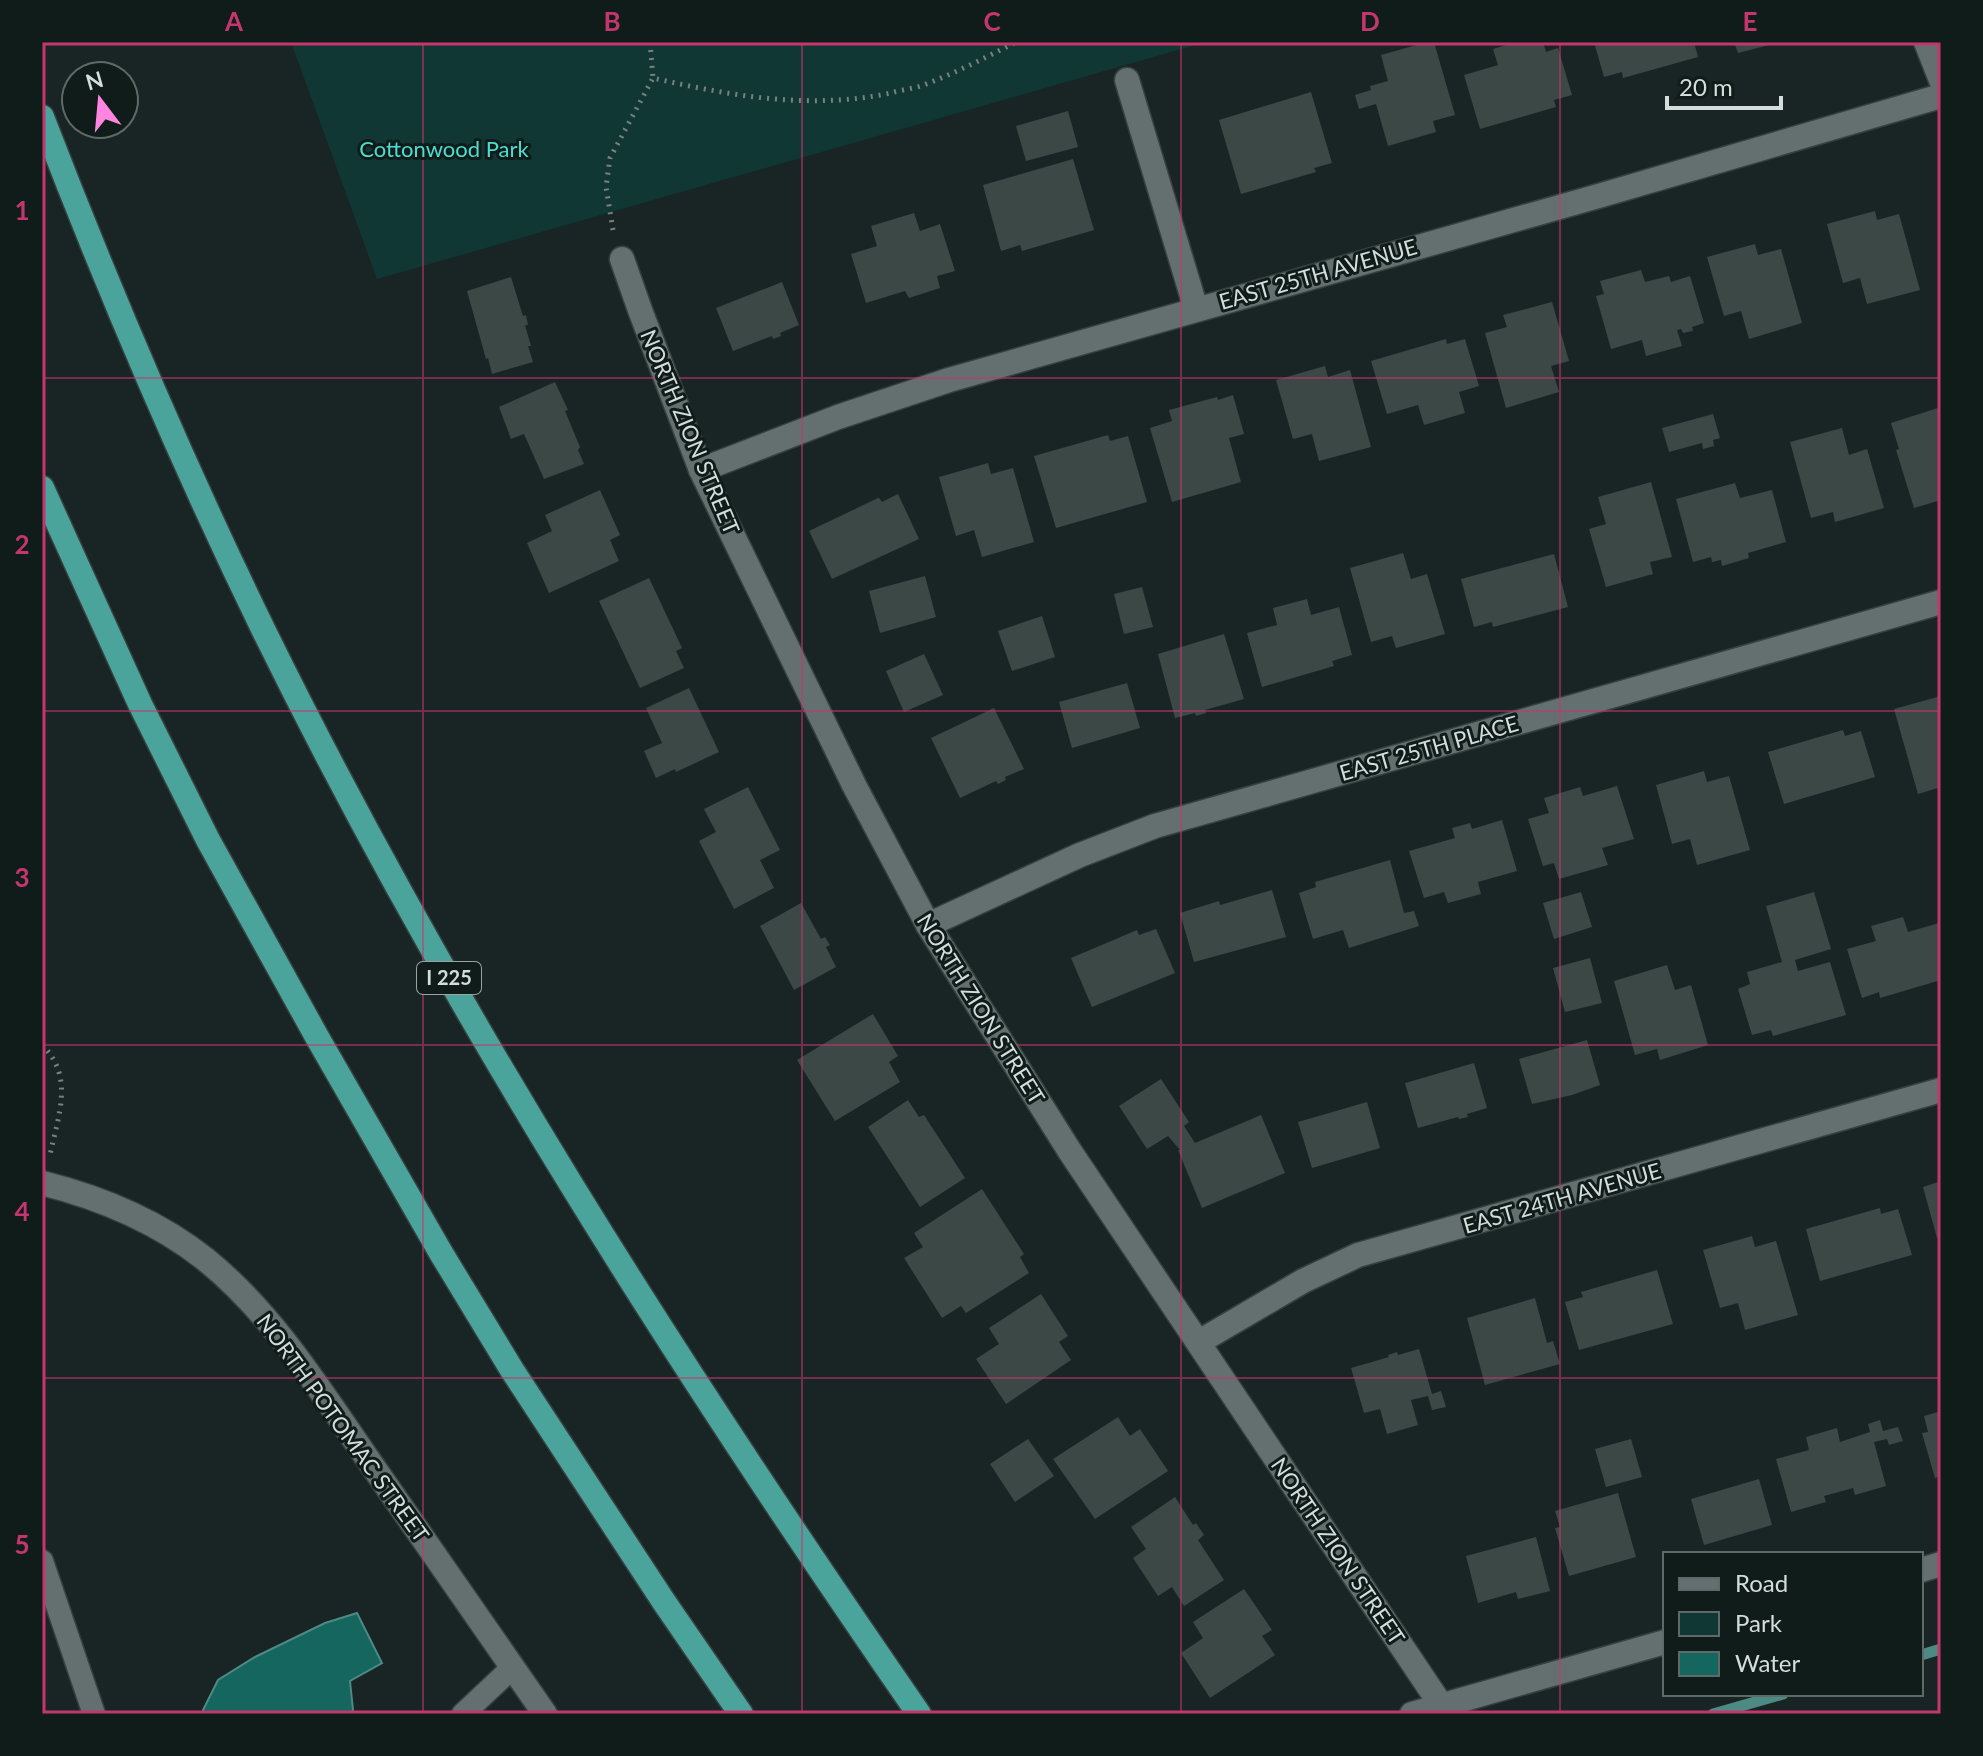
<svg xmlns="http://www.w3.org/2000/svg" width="1983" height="1756" font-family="Lato,sans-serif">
<rect width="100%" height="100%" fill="#192524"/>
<path fill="#103734" d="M 291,42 L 1206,42 L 377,279 Z"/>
<path fill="#14665f" stroke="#4e8a84" stroke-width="2" d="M 357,1613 L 382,1663 L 350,1681 L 353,1710 L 351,1714 L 204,1714 L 203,1710 L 218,1680 L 255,1657 L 325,1623 Z"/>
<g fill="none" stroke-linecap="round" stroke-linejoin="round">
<g stroke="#4e8a84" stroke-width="11">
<path d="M 1921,1655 L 1941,1649"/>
<path d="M 1713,1714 L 1783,1694"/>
</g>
</g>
<g fill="#3b4846">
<path d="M 1427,42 L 1434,42 L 1455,115 L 1433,121 L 1436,132 L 1388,146 L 1376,104 L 1359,109 L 1355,95 L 1371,90 L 1370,86 L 1388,81 L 1381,55 Z"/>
<path d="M 1516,42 L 1543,42 L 1546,52 L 1558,48 L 1572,95 L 1554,100 L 1556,107 L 1480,129 L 1464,75 L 1498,65 L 1493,49 Z"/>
<path d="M 1594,42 L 1694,42 L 1698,57 L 1623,78 L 1622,72 L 1604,77 Z"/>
<path d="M 1734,42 L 1777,42 L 1777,43 L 1738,53 Z"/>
<path d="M 1311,92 L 1332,163 L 1314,168 L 1316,172 L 1241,194 L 1219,120 Z"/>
<path d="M 1068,111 L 1078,147 L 1026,161 L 1016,126 Z"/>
<path d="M 1073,159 L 1094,230 L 1022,251 L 1020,245 L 1001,251 L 983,185 Z"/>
<path d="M 1875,211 L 1877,220 L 1899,214 L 1920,290 L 1867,304 L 1860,278 L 1843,283 L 1827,224 Z"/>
<path d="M 914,213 L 920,231 L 940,224 L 955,271 L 937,276 L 940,288 L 909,298 L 905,291 L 866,303 L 851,254 L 877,246 L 871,226 Z"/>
<path d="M 1755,244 L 1758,255 L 1781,249 L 1802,323 L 1749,339 L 1741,311 L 1724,316 L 1707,257 Z"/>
<path d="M 1641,270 L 1645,282 L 1669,276 L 1671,282 L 1690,276 L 1704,323 L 1692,327 L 1693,331 L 1683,333 L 1681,329 L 1677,330 L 1682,346 L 1646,356 L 1642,340 L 1611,349 L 1596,296 L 1604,294 L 1600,281 Z"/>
<path d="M 511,277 L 523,316 L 526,315 L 528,325 L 525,325 L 531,346 L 528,346 L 533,362 L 492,374 L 488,358 L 486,359 L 467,291 Z"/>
<path d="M 782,282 L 799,325 L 780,333 L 781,336 L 773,339 L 772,336 L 733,351 L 716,308 Z"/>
<path d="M 1552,302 L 1569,361 L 1551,366 L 1559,392 L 1506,408 L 1485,333 L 1507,327 L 1503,315 Z"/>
<path d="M 1446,339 L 1447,344 L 1465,339 L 1479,386 L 1459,392 L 1465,413 L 1424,425 L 1418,405 L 1387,414 L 1371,361 Z"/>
<path d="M 1325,366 L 1328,377 L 1350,370 L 1371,447 L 1319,461 L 1312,434 L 1293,439 L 1276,380 Z"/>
<path d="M 555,382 L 568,410 L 565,411 L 580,447 L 578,450 L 584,464 L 544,479 L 524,434 L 511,439 L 499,407 Z"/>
<path d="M 1233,395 L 1244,434 L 1229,438 L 1241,482 L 1172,502 L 1150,428 L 1172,421 L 1169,410 L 1217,397 L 1218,400 Z"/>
<path d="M 1941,407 L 1941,500 L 1914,508 L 1896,450 L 1899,449 L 1891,423 Z"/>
<path d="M 1713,414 L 1720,438 L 1713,440 L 1714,446 L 1703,449 L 1702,443 L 1669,452 L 1662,428 Z"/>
<path d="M 1842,428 L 1849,455 L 1867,449 L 1884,508 L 1835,522 L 1833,512 L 1811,518 L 1790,442 Z"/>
<path d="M 1108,435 L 1110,441 L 1128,436 L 1147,502 L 1056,528 L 1034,456 Z"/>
<path d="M 988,463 L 991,474 L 1013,468 L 1034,542 L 982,557 L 974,530 L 956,536 L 939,477 Z"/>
<path d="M 1651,482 L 1672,557 L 1650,562 L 1653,574 L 1606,587 L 1589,529 L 1606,524 L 1598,497 Z"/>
<path d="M 1735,483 L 1740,498 L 1772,490 L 1786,542 L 1748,553 L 1749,558 L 1722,566 L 1721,560 L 1712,562 L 1711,557 L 1693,562 L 1676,499 Z"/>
<path d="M 600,490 L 620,535 L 610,540 L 619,561 L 549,593 L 527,543 L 552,531 L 545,515 Z"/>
<path d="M 898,494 L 919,539 L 832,579 L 809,531 L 878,498 L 879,498 L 882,502 Z"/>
<path d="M 1403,553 L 1411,579 L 1427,574 L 1445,634 L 1396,648 L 1392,636 L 1371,642 L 1350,568 Z"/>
<path d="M 1554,554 L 1568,607 L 1493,627 L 1492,622 L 1474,627 L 1461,579 Z"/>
<path d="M 925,576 L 936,617 L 880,633 L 869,591 Z"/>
<path d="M 649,578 L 682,648 L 676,651 L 684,668 L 640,688 L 599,601 Z"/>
<path d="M 1142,587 L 1153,627 L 1124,634 L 1114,594 Z"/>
<path d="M 1307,599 L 1311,615 L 1339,607 L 1352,655 L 1332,661 L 1334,666 L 1262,687 L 1247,633 L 1277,625 L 1273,608 Z"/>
<path d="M 1042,616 L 1055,657 L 1012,671 L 998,631 Z"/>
<path d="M 1224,634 L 1244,699 L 1205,710 L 1206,713 L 1196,716 L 1195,713 L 1175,718 L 1158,654 Z"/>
<path d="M 924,654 L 943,695 L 904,712 L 886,671 Z"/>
<path d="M 1127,683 L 1140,728 L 1072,748 L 1059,702 Z"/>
<path d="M 689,688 L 719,752 L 676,772 L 675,769 L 656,778 L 644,751 L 662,743 L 646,708 Z"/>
<path d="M 1941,696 L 1941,787 L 1918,794 L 1894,709 Z"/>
<path d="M 994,708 L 1024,769 L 1005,777 L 1006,780 L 998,784 L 996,781 L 960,798 L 931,738 Z"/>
<path d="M 1843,730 L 1845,736 L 1861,731 L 1875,777 L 1784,804 L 1768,752 Z"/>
<path d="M 1704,771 L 1707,782 L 1729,776 L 1750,850 L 1697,865 L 1690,839 L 1672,844 L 1656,785 Z"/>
<path d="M 1617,786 L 1634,839 L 1602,848 L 1608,865 L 1559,879 L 1554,863 L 1543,866 L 1528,819 L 1549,813 L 1544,798 L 1580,787 L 1583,796 Z"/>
<path d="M 748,787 L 780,850 L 760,860 L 774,888 L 734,909 L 699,841 L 716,832 L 704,809 Z"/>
<path d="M 1502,820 L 1517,871 L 1478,882 L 1481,894 L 1448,903 L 1444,892 L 1424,898 L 1409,851 L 1455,838 L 1452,828 L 1470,823 L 1472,829 Z"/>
<path d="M 1390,860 L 1404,913 L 1414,911 L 1419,926 L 1349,948 L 1343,930 L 1313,939 L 1299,893 L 1316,887 L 1315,882 Z"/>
<path d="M 1272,890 L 1286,937 L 1194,962 L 1180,913 L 1219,901 L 1220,905 Z"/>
<path d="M 1581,892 L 1592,927 L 1554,939 L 1543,903 Z"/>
<path d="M 1814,892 L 1831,949 L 1795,960 L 1798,971 L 1830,962 L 1846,1015 L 1773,1036 L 1771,1030 L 1752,1035 L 1738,989 L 1750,984 L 1747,972 L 1782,962 L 1766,906 Z"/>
<path d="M 801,903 L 821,939 L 825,937 L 830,945 L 826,947 L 836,967 L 794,990 L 760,926 Z"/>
<path d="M 1903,917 L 1908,932 L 1939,923 L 1941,928 L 1941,980 L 1880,998 L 1879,992 L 1862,998 L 1847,949 L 1876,941 L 1871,926 Z"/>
<path d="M 1156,929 L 1175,973 L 1092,1007 L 1071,958 L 1137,930 L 1139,935 Z"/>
<path d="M 1590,958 L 1602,1003 L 1565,1012 L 1553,968 Z"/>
<path d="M 1667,965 L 1675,990 L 1691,985 L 1708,1045 L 1660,1060 L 1657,1049 L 1635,1055 L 1614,981 Z"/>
<path d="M 873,1014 L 898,1056 L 889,1062 L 900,1082 L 835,1121 L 797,1060 Z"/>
<path d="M 1587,1040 L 1600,1085 L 1572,1095 L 1532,1104 L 1519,1059 Z"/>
<path d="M 1474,1063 L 1487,1108 L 1467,1114 L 1468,1117 L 1459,1119 L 1458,1117 L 1418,1128 L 1405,1083 Z"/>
<path d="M 1161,1079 L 1189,1122 L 1184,1126 L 1195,1143 L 1261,1115 L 1285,1173 L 1202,1208 L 1178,1150 L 1180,1150 L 1168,1136 L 1147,1149 L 1119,1106 Z"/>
<path d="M 908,1100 L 919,1117 L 924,1115 L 965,1178 L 920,1207 L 868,1127 Z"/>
<path d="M 1367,1102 L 1380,1148 L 1312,1168 L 1298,1122 Z"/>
<path d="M 1941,1181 L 1941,1237 L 1937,1238 L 1923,1187 Z"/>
<path d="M 982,1189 L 1024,1254 L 1020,1257 L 1029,1273 L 966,1313 L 961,1306 L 942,1318 L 904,1258 L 923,1247 L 914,1233 Z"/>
<path d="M 1880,1208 L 1881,1214 L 1898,1209 L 1912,1255 L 1820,1281 L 1806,1229 Z"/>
<path d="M 1752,1236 L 1755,1247 L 1776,1241 L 1798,1315 L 1745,1330 L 1738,1303 L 1720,1308 L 1703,1250 Z"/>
<path d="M 1657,1270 L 1673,1324 L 1579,1350 L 1565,1302 L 1583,1297 L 1581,1292 Z"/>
<path d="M 1041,1294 L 1068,1336 L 1059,1342 L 1071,1360 L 1006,1404 L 976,1359 L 999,1344 L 989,1328 Z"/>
<path d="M 1535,1298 L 1547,1343 L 1553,1341 L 1560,1364 L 1485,1385 L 1467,1318 Z"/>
<path d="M 1419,1349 L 1432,1394 L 1441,1391 L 1446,1407 L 1432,1410 L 1428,1396 L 1411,1400 L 1418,1425 L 1387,1434 L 1380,1409 L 1364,1413 L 1351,1368 L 1389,1357 L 1388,1355 L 1397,1352 L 1398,1355 Z"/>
<path d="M 1941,1411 L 1941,1476 L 1935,1478 L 1922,1433 L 1928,1432 L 1924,1416 Z"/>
<path d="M 1118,1417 L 1130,1436 L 1140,1429 L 1168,1471 L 1095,1519 L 1053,1459 Z"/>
<path d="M 1880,1420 L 1883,1431 L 1898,1427 L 1903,1441 L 1889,1445 L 1887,1439 L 1874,1442 L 1886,1486 L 1855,1495 L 1853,1488 L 1824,1496 L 1826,1502 L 1791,1512 L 1776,1459 L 1809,1450 L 1806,1437 L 1837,1428 L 1840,1442 L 1870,1432 L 1868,1424 Z"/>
<path d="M 1028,1439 L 1054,1476 L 1015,1502 L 990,1464 Z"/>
<path d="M 1631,1439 L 1642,1477 L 1606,1487 L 1595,1449 Z"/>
<path d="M 1759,1479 L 1772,1525 L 1704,1545 L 1691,1499 Z"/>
<path d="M 1618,1493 L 1636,1557 L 1569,1576 L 1555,1528 L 1560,1527 L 1555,1511 Z"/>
<path d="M 1175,1497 L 1193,1525 L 1196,1523 L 1204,1535 L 1198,1540 L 1224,1580 L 1184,1606 L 1172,1587 L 1158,1596 L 1133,1558 L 1146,1549 L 1131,1527 Z"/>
<path d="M 1536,1537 L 1550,1591 L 1518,1599 L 1516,1592 L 1478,1603 L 1466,1556 Z"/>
<path d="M 1244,1589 L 1272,1630 L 1262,1636 L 1275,1655 L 1210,1698 L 1181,1653 L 1203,1638 L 1193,1622 Z"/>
</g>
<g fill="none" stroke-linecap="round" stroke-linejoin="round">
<defs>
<g id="lane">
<path d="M 42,1561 L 94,1714"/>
<path d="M 463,1714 L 512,1668"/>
</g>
<g id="street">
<path d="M 1926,42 L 1941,80"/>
<path d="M 1127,80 L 1196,309"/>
<path d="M 622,259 L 640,310 L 701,470 L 854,785 L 928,925 L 1069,1150 L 1441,1705"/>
<path d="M 701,470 L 838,417 L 949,380 L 1595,197 L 1941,96"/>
<path d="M 928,925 L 1080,855 L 1155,826 L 1941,602"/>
<path d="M 42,1183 C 102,1198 157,1221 205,1259 C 271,1312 318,1387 365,1455 C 425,1542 485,1628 545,1714"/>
<path d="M 1199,1342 L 1303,1281 L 1358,1255 L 1941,1090"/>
<path d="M 1921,1570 L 1941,1564"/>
<path d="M 1412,1714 L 1665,1642"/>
</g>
<g id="highway">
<path d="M 42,117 C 109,291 182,463 264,631 C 450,1010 679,1367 919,1714"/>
<path d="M 42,488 L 140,704 L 208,840 L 317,1037 L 441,1253 L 512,1370 L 664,1602 L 741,1714"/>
</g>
</defs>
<use href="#lane" stroke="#36403f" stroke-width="25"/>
<use href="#street" stroke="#36403f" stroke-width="27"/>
<use href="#highway" stroke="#36403f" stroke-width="27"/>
<g stroke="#778180" stroke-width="5" stroke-dasharray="2 6" stroke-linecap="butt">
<path d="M 650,42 L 653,78 C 731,96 810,110 891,93 C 900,90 911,89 921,86 C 953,74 985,58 1016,42"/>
<path d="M 613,230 L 606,187 L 610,158 L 653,78"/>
<path d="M 42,1045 C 75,1077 58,1116 50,1155"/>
</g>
<use href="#lane" stroke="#63706f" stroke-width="22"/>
<use href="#street" stroke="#63706f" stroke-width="24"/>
<use href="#highway" stroke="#4aa49c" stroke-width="24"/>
</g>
<path fill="none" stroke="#c5366e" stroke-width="2" stroke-opacity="0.55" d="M 423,42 L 423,1714M 802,42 L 802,1714M 1181,42 L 1181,1714M 1560,42 L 1560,1714M 42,378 L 1941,378M 42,711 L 1941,711M 42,1045 L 1941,1045M 42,1378 L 1941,1378"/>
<g text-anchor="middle" stroke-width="6" stroke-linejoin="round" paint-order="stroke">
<rect fill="#101c1a" stroke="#9aa3a2" stroke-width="2" x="417" y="962" width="64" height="32" rx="6"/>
<g font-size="20" font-weight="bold" fill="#d5dddc">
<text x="449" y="985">I 225</text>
</g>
<g font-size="22" fill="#4bddd1" stroke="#101c1a">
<text x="444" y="157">Cottonwood Park</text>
</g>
<g font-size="22" fill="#d5dddc" stroke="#101c1a">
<text transform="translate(1318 274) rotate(-16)" y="8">EAST 25TH AVENUE</text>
<text transform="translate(690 432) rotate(67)" y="8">NORTH ZION STREET</text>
<text transform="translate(1429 748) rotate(-16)" y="8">EAST 25TH PLACE</text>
<text transform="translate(981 1009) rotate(58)" y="8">NORTH ZION STREET</text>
<text transform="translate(1562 1198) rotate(-16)" y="8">EAST 24TH AVENUE</text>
<text transform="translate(343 1428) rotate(54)" y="8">NORTH POTOMAC STREET</text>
<text transform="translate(1338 1551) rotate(56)" y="8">NORTH ZION STREET</text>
</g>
</g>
<rect width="1983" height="1756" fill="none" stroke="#101c1a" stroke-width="88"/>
<rect x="1663" y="1552" width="260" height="144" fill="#101c1a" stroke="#5f6968" stroke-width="2"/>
<rect x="1679" y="1578" width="40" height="12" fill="#63706f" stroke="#5f6968" stroke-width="2"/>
<text x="1735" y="1592" font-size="24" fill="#d5dddc">Road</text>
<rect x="1679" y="1612" width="40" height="24" fill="#103734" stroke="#5f6968" stroke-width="2"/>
<text x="1735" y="1632" font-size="24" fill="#d5dddc">Park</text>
<rect x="1679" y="1652" width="40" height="24" fill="#14665f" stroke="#5f6968" stroke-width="2"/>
<text x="1735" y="1672" font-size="24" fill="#d5dddc">Water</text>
<g transform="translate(100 100) rotate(344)"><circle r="38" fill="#101c1a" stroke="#5f6968" stroke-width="2"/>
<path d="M0-6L14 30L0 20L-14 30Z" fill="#fe86e1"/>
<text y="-12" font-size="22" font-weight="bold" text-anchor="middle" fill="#d5dddc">N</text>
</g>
<path d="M1667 96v12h114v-12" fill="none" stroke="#d5dddc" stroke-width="4"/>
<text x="1679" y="96" font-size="24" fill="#d5dddc" stroke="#101c1a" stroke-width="6" paint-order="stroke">20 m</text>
<rect x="44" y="44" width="1895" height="1668" fill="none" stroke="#c5366e" stroke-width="3"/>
<g font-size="26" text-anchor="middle" font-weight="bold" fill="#c5366e">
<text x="234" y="31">A</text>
<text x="612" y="31">B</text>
<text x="992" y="31">C</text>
<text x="1370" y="31">D</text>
<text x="1750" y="31">E</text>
<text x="22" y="220">1</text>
<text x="22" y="554">2</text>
<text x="22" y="887">3</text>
<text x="22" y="1221">4</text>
<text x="22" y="1554">5</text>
</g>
</svg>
